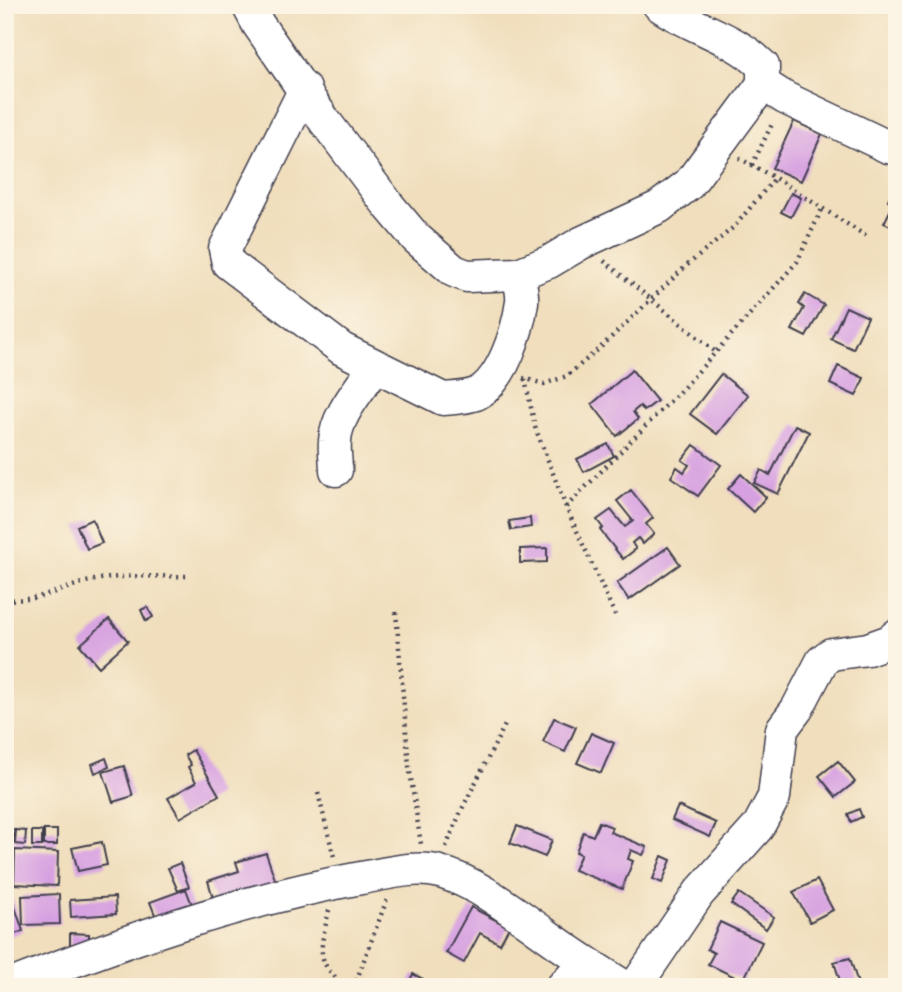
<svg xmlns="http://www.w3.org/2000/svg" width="902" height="992" font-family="Delius,sans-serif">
<rect width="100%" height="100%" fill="#fcf5e5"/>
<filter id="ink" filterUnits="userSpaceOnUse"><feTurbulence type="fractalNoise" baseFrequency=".0143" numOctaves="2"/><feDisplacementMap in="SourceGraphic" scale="14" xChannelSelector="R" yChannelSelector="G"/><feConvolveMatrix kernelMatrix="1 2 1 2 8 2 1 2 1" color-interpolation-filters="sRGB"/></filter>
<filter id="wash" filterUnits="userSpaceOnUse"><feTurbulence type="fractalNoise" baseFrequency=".00686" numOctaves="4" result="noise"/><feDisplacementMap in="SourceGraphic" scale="28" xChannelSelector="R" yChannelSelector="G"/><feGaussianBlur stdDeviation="1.57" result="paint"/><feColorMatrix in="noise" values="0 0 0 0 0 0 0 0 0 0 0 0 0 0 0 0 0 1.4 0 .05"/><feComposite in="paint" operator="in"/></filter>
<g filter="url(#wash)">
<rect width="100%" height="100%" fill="#f0debc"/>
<g id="blocks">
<g fill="#d7a1e1">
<path d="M 794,121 L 822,134 L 801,181 L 772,168 Z"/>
<path d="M 897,181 L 897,229 L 884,223 L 894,203 L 888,200 Z"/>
<path d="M 791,193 L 801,198 L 791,217 L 781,212 Z"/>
<path d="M 805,294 L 824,305 L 806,337 L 792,330 L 804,308 L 799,304 Z"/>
<path d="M 846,307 L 868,317 L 853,349 L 831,339 Z"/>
<path d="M 838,366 L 864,378 L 856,396 L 830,384 Z"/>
<path d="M 632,370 L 657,401 L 644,411 L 640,406 L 633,412 L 638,419 L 617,436 L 592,404 Z"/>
<path d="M 721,374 L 748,395 L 717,434 L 690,414 Z"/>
<path d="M 795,425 L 809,432 L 778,494 L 754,483 L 761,470 L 770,475 Z"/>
<path d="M 608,444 L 614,456 L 584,472 L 577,459 Z"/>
<path d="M 694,445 L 721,465 L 698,496 L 671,477 L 677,467 L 684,472 L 689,465 L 682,460 Z"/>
<path d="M 741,474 L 766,497 L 753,512 L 728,489 Z"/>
<path d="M 631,490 L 653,518 L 646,524 L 654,534 L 643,544 L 638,538 L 632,543 L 636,549 L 623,559 L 600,530 L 603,528 L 597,520 L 611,510 L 625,527 L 633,521 L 617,501 Z"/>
<path d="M 530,518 L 531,527 L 511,530 L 509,521 Z"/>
<path d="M 92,519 L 102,543 L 87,549 L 77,526 Z"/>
<path d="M 668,547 L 680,564 L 629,600 L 617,583 Z"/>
<path d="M 547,548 L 547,562 L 520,563 L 520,549 Z"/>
<path d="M 147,607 L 153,617 L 146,621 L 141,610 Z"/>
<path d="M 109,619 L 128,641 L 99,667 L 80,645 Z"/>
<path d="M 554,718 L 576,727 L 565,752 L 543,742 Z"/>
<path d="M 591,733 L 614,743 L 601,773 L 577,763 Z"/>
<path d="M 193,750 L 219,795 L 180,818 L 168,798 L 196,782 L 188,767 L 191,765 L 185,755 Z"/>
<path d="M 106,758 L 109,767 L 95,773 L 92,764 Z"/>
<path d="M 838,761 L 855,782 L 836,797 L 819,776 Z"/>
<path d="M 124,766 L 133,796 L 113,802 L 103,772 Z"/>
<path d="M 678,806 L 716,823 L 710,837 L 672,820 Z"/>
<path d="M 859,809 L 862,817 L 851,822 L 848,814 Z"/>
<path d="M 599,822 L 612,827 L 610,832 L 647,847 L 643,855 L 631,850 L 628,859 L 633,861 L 622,889 L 574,870 L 581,854 L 576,852 L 583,832 L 593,836 Z"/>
<path d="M 517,826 L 552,840 L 545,857 L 510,843 Z"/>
<path d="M 6,829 L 15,830 L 13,842 L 5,841 Z"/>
<path d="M 16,830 L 26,831 L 25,845 L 15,844 Z"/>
<rect x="44" y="830" width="13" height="15"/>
<rect x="32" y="831" width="10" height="15"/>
<path d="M 102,842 L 107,865 L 78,871 L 72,848 Z"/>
<path d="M 15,850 L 58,852 L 57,886 L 14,884 Z"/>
<path d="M 266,853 L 277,885 L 215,904 L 208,881 L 239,871 L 236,862 Z"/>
<path d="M 662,856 L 671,860 L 662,883 L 653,879 Z"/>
<path d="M 180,863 L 189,887 L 178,891 L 168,868 Z"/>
<path d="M 817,880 L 833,910 L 810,922 L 793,892 Z"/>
<path d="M 186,889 L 195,913 L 159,925 L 150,902 Z"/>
<path d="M 739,893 L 774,917 L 766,929 L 731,904 Z"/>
<path d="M 59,894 L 60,924 L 23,925 L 22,896 Z"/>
<path d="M 11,895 L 23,931 L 7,937 L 5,897 Z"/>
<path d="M 115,897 L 116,914 L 71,917 L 70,900 Z"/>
<path d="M 471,907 L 509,927 L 500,944 L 480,933 L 464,963 L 446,953 Z"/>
<path d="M 720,922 L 762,942 L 743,981 L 708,964 L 714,953 L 707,949 Z"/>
<path d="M 70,933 L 89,934 L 89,946 L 70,945 Z"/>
<path d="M 850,958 L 859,987 L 842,987 L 834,962 Z"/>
<path d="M 413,974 L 423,979 L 419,987 L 407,987 Z"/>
</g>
</g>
</g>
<g filter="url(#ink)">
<use href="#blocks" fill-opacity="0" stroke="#413e4e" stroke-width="2"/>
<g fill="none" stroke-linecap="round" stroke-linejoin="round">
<defs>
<g id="minor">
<path d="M 248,5 L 258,24 L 324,120 L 389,206 L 416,238 L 454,271 L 467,276 L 518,274 L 549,262 L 581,243 L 659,207 L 689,184 L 763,84"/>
<path d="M 659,5 C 693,29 733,36 763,66 L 763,84 L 785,98 L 888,147 L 897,149"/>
<path d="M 305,89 L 225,249 L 228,263 L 342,349 L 443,399 C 454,398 465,398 476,394 C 503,381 518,330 522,302 C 523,293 520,283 518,274"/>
<path d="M 336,470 C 336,461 334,451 335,441 C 336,415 361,388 375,366"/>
<path d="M 6,987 C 120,942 240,900 361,878 C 385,874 416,865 440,872 C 477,883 510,909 541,931 C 568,951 596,969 625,987"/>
<path d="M 562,987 L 585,962"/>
<path d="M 635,987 L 699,893 L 758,827 L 774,797 L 782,729 L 797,709 L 822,661 L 831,654 L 868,649 L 890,641 L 897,635"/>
</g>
</defs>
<use href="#minor" stroke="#413e4e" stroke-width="35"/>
<g stroke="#413e4e" stroke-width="4.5" stroke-dasharray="2 5" stroke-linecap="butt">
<path d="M 739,158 L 775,178 L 869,238"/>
<path d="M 752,165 L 773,122"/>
<path d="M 604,261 L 717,353"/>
<path d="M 523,378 L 544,384 L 567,376 L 600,348 L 685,267 L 734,227 L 775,178"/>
<path d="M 525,379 L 535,427 L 566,507 L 615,615"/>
<path d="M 566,507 L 686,385 L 797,262 L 822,209"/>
<path d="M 5,599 C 36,603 61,588 90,581 C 122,574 156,577 189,576"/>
<path d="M 396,612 L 409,766 L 421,844"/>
<path d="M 318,793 L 334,857"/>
<path d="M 446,847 L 461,811 L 505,725"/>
<path d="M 329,910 C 321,948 312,962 348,987"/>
<path d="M 354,987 L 387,899"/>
</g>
<use href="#minor" stroke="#fff" stroke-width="32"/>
</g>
</g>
<rect width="902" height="992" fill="none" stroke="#fcf5e5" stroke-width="28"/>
</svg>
